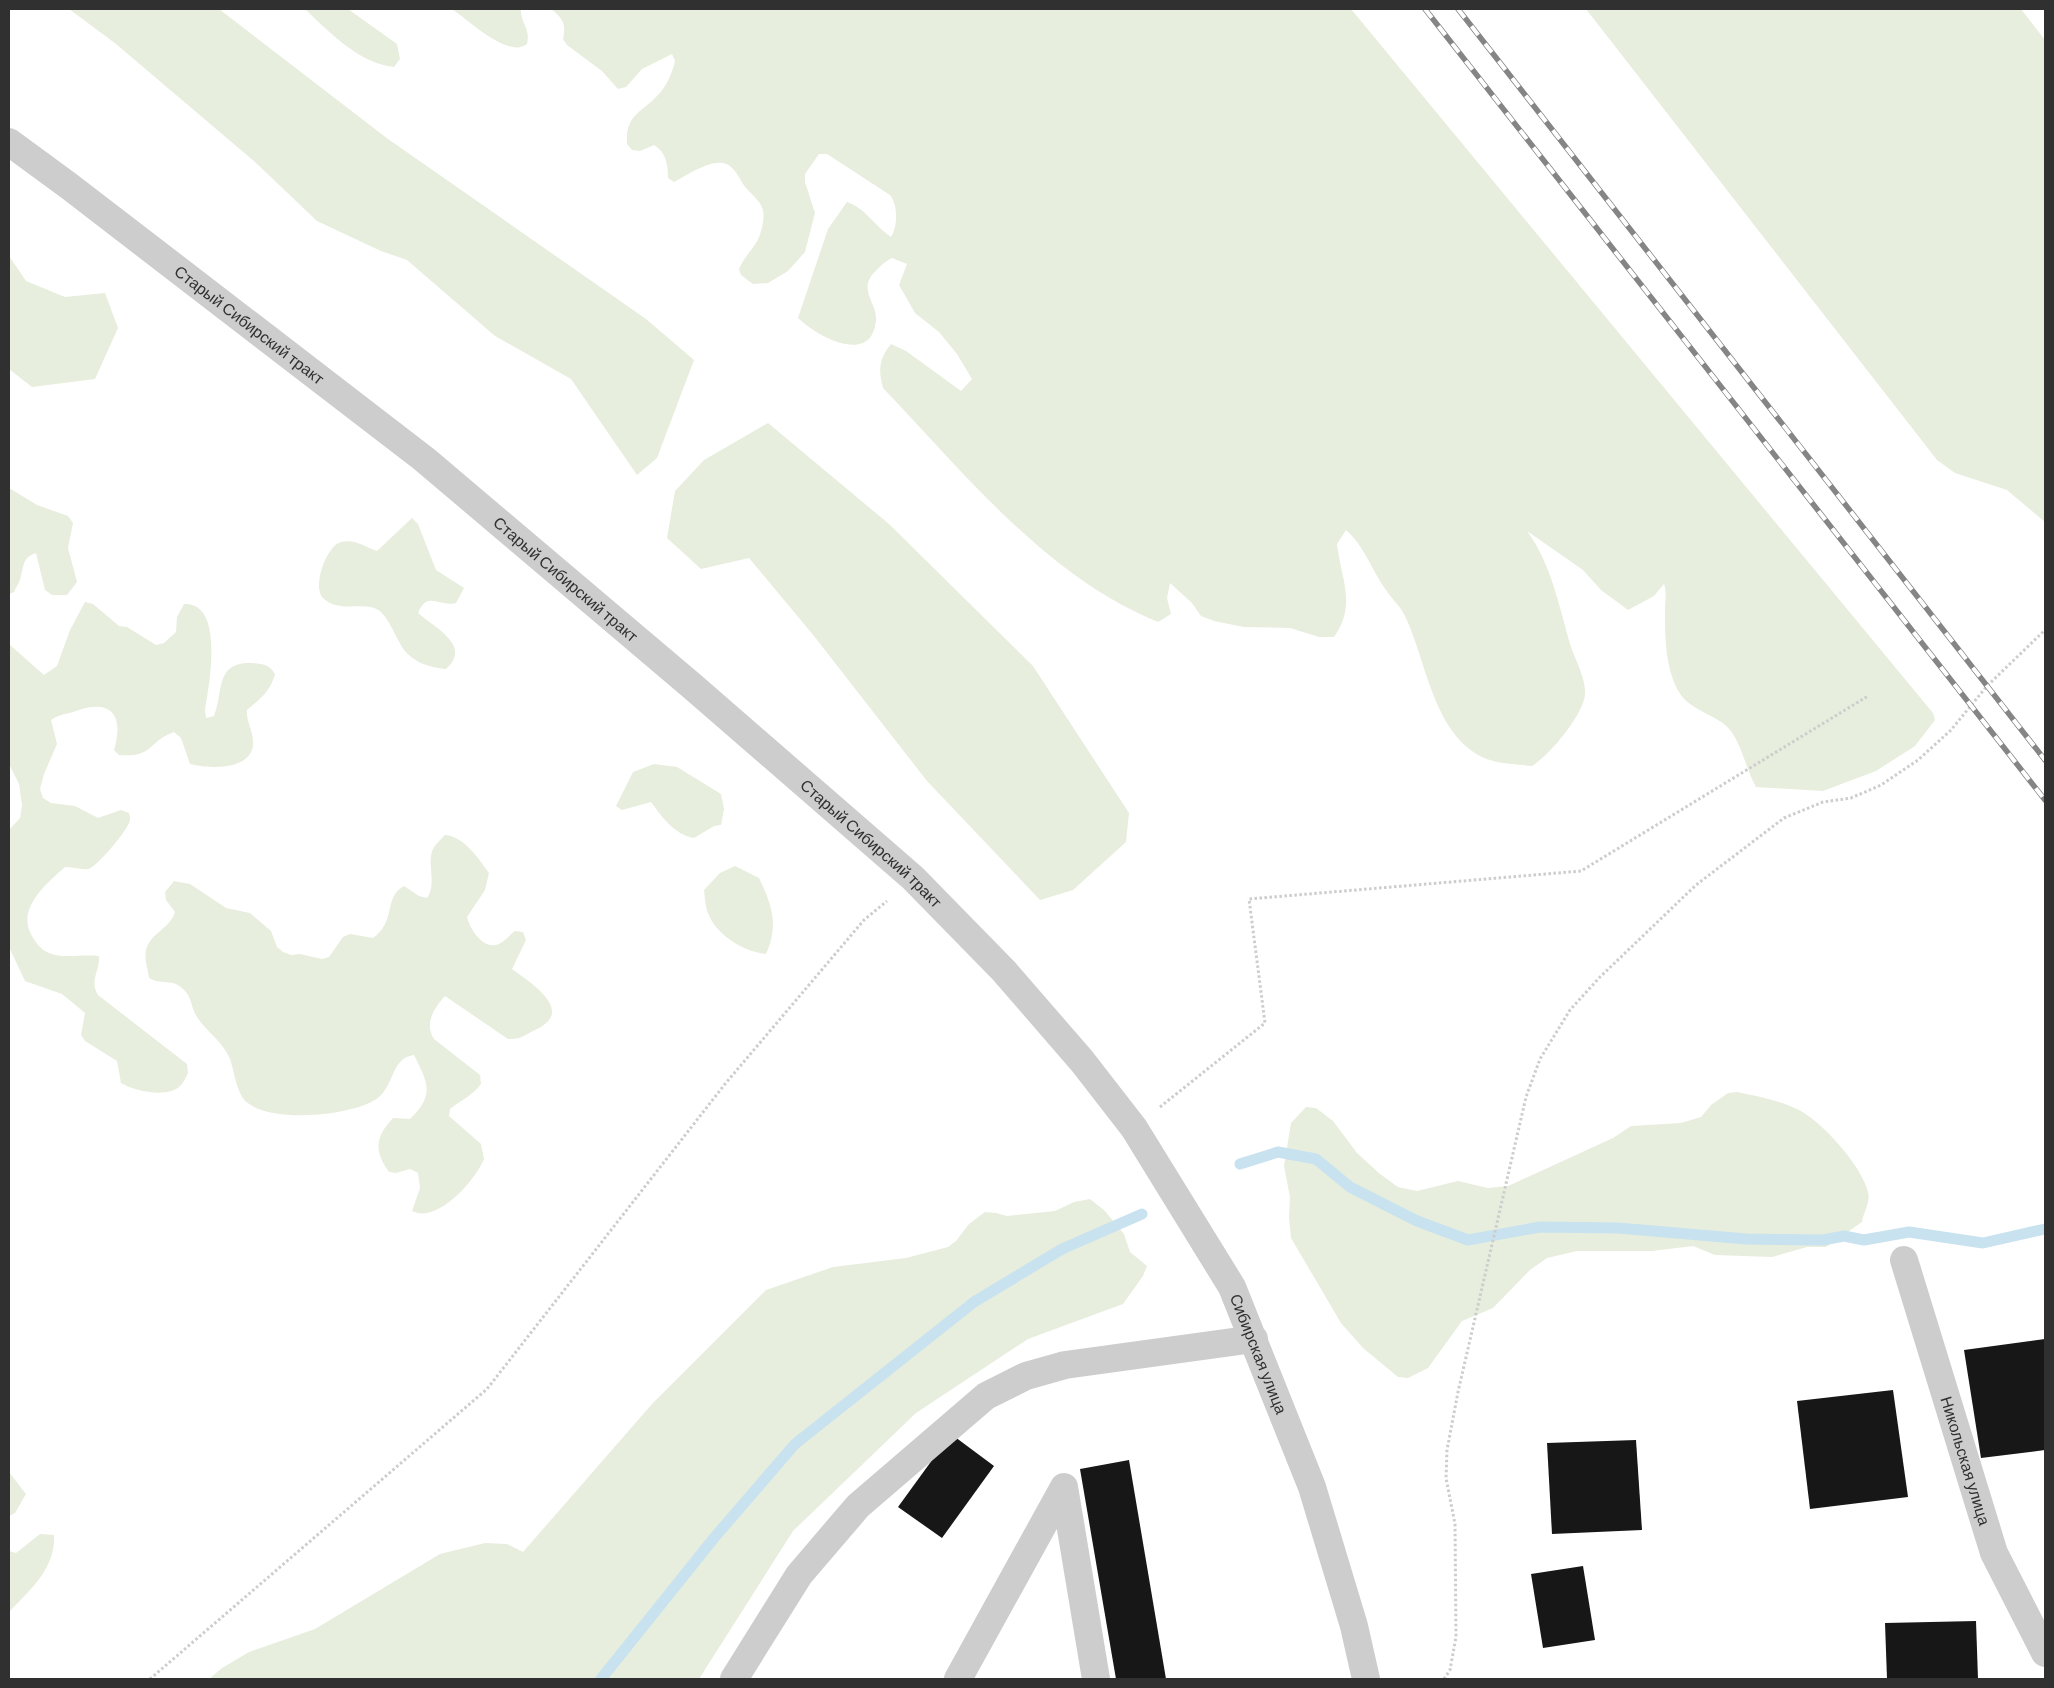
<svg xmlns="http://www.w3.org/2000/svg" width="2054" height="1688" font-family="Barlow,sans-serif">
<rect width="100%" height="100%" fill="#fff"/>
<g fill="#e7eedd">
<path d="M 69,9 L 219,9 L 388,139 L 646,319 L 694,360 L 657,458 L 637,475 L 571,379 L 495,336 L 407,260 L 381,251 L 317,221 L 255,162 L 116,44 Z"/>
<path d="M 305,9 L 348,9 L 397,44 L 400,59 L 394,67 C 360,64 328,31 305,9 Z"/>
<path d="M 452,9 L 521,9 C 520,22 531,29 527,44 C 509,59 468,20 452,9 Z"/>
<path d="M 551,9 L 1351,9 L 1933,713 L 1935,720 L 1915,746 L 1876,771 L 1823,791 L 1756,787 C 1747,771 1743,750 1733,734 C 1721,714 1691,713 1679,692 C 1665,668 1665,637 1665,610 C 1665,600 1667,593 1664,584 L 1654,596 L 1628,610 L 1601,590 L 1583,570 L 1527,531 C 1552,565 1559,607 1571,647 C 1576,661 1586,680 1585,694 C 1584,714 1549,756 1532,766 C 1515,764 1495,764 1480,756 C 1432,730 1426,658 1404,614 C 1399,605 1391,598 1386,590 C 1371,569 1365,547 1346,530 L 1337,544 C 1341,579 1357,605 1334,637 L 1319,637 L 1290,628 L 1244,627 L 1214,621 L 1201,616 L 1192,603 L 1170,583 L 1167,598 L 1171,614 L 1158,622 C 1047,577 964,473 883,388 C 878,369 879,359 891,344 L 906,351 L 961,391 L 972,379 L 957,354 L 939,332 L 915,313 L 899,285 L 907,264 L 892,258 C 884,262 870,274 868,283 C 865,295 877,307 876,320 C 872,367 816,336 798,318 L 828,229 L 847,202 C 865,208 875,226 891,237 C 898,226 898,205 890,195 L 827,154 L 819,154 L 805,174 L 805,182 L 815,213 L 805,252 L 788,271 L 768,283 L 753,284 L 741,275 L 739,269 C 748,249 759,248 763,222 C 766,205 757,200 747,189 C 741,183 739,174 731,167 C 717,154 688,175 674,182 L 668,178 C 668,165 666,152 654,145 L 640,151 L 632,150 L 627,144 C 625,115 641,113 657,96 C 666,87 672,74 675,61 L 672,54 L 642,69 L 626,87 L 618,89 L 602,71 L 567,45 L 563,39 C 566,24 563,18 551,9 Z"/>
<path d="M 1586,9 L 2021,9 L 2045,40 L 2045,522 L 2007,490 L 1955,473 L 1937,460 Z"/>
<path d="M 9,256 L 26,281 L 65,297 L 105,293 L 118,328 L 95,379 L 32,387 L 9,369 Z"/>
<path d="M 768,423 L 889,524 L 1033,666 L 1129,813 L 1126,842 L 1073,890 L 1040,900 L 927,781 L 814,636 L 749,558 L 701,569 L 667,538 L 675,491 L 704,460 Z"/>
<path d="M 9,488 L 37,505 L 68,516 L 73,523 L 68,548 L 77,582 L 67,595 L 52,595 L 45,590 L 36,553 C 23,557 24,565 21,576 C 20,582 16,587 14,592 L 9,594 Z"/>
<path d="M 412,518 L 418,524 L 436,570 L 464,588 L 456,603 C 439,607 427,590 418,613 C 434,627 473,646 446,669 C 430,668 409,661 401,645 C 394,634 390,621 381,612 C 366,599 341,615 323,598 C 312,587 326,546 341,542 C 356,539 364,547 377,551 Z"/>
<path d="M 85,602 L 93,604 L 119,626 L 127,627 L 156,645 L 164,643 L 176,632 L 177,617 L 184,604 C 225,602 209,685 205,710 L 206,718 L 214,716 C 224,692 214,662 252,663 C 263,664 269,664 275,674 C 270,692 261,698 247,710 C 246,720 252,729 253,740 C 256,771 209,769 190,764 L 181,738 L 174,732 C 148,741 154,758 119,755 L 114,750 C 125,712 109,698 73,712 C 65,714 58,715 51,720 L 57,744 L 44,774 L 40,789 L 43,798 L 51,803 L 75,806 L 98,818 L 121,810 L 129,813 C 130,815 130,818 130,820 C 129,829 96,868 88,869 C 81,870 72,867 65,867 C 47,883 17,908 31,934 C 35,942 41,950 49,953 C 62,959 83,954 99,956 C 100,971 89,981 98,995 L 187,1064 L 188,1073 C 186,1077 183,1084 179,1087 C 166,1098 134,1091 121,1083 L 117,1061 L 85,1041 L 81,1035 L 85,1013 L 62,994 L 25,981 L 9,947 L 9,830 L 20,818 L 22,805 L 19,784 L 9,764 L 9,644 L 44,675 L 57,666 L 70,630 Z"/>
<path d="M 654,764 L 677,767 L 721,794 L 724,809 L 721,825 L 714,826 L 694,838 C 675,835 662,817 651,802 L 622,810 L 616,806 L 633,772 Z"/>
<path d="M 445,835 C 465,837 478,858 489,873 L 485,890 L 467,917 C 470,928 481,948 496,945 C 503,943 510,935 515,931 L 523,932 L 526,940 L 512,969 C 529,982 576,1010 537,1029 C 526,1034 521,1040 508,1039 L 445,996 C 434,1008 424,1024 434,1039 L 480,1075 L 481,1084 C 472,1096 461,1100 450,1109 L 449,1116 L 481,1144 L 484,1159 C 475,1181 437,1224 412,1211 L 420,1188 L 418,1173 L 410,1169 L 396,1173 L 389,1172 C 374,1151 375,1137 393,1118 L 410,1119 C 435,1095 428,1083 414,1055 C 392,1057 394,1085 379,1097 C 356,1117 256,1126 241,1095 C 235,1083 234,1071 230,1059 C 224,1043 206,1031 197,1017 C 189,1004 194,996 178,985 C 169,980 158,984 149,978 C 148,970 144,959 146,950 C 150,933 170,929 175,912 L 166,900 L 165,892 L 174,881 L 190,884 L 226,908 L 250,913 L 271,931 L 277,947 L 283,952 L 291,955 L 300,954 L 322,959 L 329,957 L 343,937 L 350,934 L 373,938 C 397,921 383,897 404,886 L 419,896 L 427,898 C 438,882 425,863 434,847 C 437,843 441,839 445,835 Z"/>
<path d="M 735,866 L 759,878 C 772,905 779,925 766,954 C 744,952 716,935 708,913 C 705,906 705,897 704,890 L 720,873 Z"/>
<path d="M 1737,1092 C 1757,1096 1778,1100 1797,1109 C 1821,1120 1862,1166 1868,1192 C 1871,1202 1863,1213 1862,1222 L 1826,1247 L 1807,1247 L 1772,1257 L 1715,1255 L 1693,1246 L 1652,1251 L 1577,1251 L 1547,1258 L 1530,1270 L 1493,1308 L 1462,1321 L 1428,1368 L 1408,1378 L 1398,1377 L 1363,1348 L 1341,1323 L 1291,1238 L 1289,1217 L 1290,1197 L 1284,1166 L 1291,1123 L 1306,1107 L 1316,1108 L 1333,1121 L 1357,1153 L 1380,1174 L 1398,1187 L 1417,1191 L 1458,1181 L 1488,1188 L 1508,1186 L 1613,1138 L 1631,1126 L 1681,1123 L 1701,1117 L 1711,1105 L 1728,1093 Z"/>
<path d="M 1090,1199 L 1105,1211 L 1124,1234 L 1130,1252 L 1147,1266 L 1143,1276 L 1123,1304 L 1028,1339 L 916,1413 L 793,1531 L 699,1679 L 209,1679 L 222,1668 L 249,1652 L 315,1629 L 440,1554 L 485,1543 L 507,1544 L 523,1552 L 652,1404 L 766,1290 L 833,1267 L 906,1258 L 948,1247 L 956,1241 L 969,1224 L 985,1212 L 996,1213 L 1007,1216 L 1055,1211 L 1074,1202 Z"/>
<path d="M 9,1472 L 26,1494 L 15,1513 L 9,1516 Z"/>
<path d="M 40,1534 L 54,1535 C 56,1568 30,1590 9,1612 L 9,1551 L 16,1553 Z"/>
</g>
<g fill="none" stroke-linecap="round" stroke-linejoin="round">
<g stroke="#c8e2ef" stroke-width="11">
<path d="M 1240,1164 L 1278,1152 L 1316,1159 L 1350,1187 L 1417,1221 L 1468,1240 L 1540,1227 L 1618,1228 L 1746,1239 L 1823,1240 L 1844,1236 L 1864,1240 L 1909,1232 L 1983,1243 L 2045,1229"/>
<path d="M 601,1679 L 714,1538 L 795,1444 L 974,1302 L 1062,1249 L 1142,1214"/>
</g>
</g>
<g fill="#171717">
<path d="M 2045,1339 L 2045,1450 L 1981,1458 L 1964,1350 Z"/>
<path d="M 1893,1390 L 1908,1497 L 1810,1509 L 1797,1401 Z"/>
<path d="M 951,1434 L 994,1466 L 942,1538 L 898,1507 Z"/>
<path d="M 1636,1440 L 1642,1530 L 1552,1534 L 1547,1443 Z"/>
<path d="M 1129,1460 L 1166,1679 L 1116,1679 L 1080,1469 Z"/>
<path d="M 1583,1566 L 1595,1640 L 1543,1648 L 1531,1574 Z"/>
<path d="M 1976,1621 L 1978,1679 L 1887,1679 L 1885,1623 Z"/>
</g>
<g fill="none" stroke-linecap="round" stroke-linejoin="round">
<g stroke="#cdcdcd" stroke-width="3" stroke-dasharray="2.5 2.5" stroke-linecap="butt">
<path d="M 1160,1107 L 1265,1023 L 1249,899 L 1581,871 L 1868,696"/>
<path d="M 150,1679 L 487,1389 L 725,1084 L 864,920 L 887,901"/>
<path d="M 1444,1679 L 1450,1670 L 1456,1637 L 1455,1524 L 1446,1478 L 1447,1450 L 1458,1392 L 1526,1097 L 1540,1059 L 1570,1010 L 1599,978 L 1696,885 L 1784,818 L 1823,802 L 1851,798 L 1881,785 L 1918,760 L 1951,730 L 1987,686 L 2045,630"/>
</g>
<g stroke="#cdcdcd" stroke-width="28">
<path id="s1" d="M 9,142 L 69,186 L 424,459 L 692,686 L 913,878 L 1004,971 L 1082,1061 L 1134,1128 L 1232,1287 L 1312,1487 L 1354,1626 L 1366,1679"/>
<path id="s2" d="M 1904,1260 L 1994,1553 L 2045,1653"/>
<path d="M 734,1679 L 799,1575 L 858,1506 L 986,1396 L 1026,1376 L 1065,1365 L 1254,1339"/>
<path d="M 958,1679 L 1064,1487 L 1096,1679"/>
</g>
<defs>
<g id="rail">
<path d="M 1425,9 L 2045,800"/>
<path d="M 1458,9 L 2045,760"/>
</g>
</defs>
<use href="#rail" stroke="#858585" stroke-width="5.5"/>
<use href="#rail" stroke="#fff" stroke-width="4" stroke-dasharray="11" stroke-linecap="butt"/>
</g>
<g text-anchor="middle" stroke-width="5" stroke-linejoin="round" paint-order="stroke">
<g font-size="16" fill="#303030" stroke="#fff">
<text dy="6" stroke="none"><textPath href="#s1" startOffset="302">Старый Сибирский тракт</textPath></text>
<text dy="6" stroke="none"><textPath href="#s1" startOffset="708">Старый Сибирский тракт</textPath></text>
<text dy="6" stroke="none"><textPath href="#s1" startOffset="1112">Старый Сибирский тракт</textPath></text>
<text dy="6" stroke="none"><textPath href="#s1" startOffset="1759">Сибирская улица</textPath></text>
<text dy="6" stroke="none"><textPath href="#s2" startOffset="210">Никольская улица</textPath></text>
</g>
</g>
<rect width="2054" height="1688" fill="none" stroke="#303030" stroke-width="20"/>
</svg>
